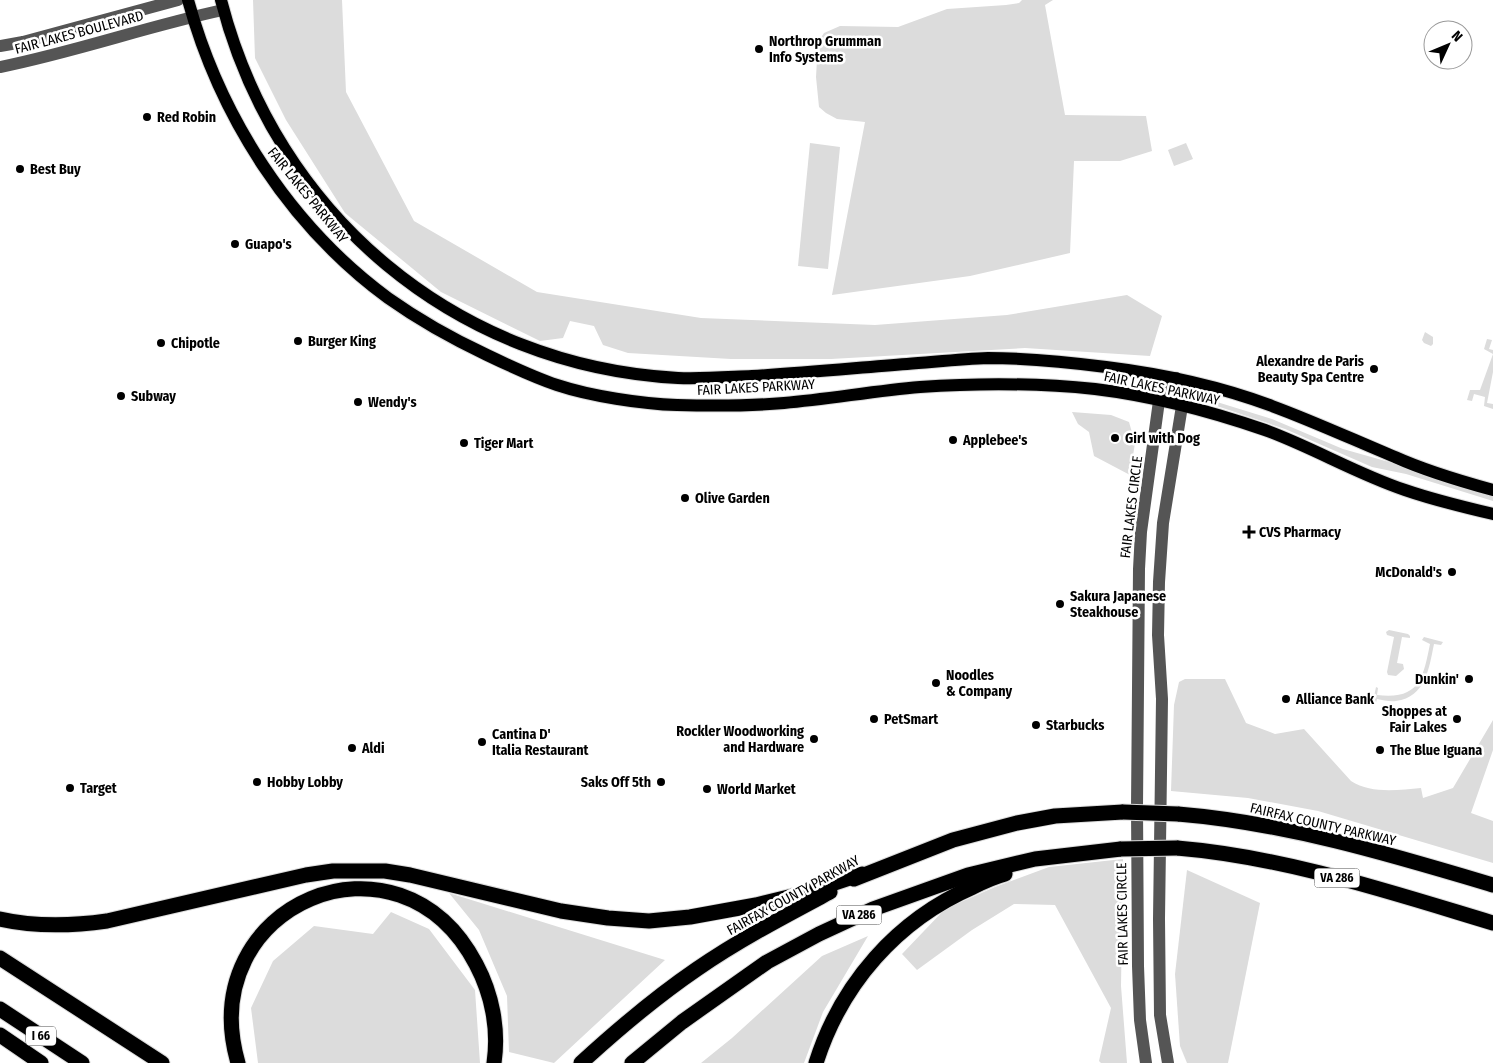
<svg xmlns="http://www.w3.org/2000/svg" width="1493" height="1063" font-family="'Fira Sans Condensed',sans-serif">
<rect width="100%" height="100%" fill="#fff"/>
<g fill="#dcdcdc">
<path d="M 253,0 L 342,0 L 346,92 L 414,221 L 537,292 L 701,318 L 875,325 L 1007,315 L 1127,295 L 1162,316 L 1150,356 L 1025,348 L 831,359 L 731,359 L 628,353 L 603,345 L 594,326 L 570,321 L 563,338 L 540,341 L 441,292 L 345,213 L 286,120 L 255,58 Z"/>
<path d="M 1022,0 L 1053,0 L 1045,5 L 1065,115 L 1146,116 L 1152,151 L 1120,161 L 1074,161 L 1070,253 L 970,276 L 832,295 L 865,122 L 837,119 L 826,113 L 819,107 L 816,77 L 818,42 L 824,33 L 840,26 L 898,27 L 947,9 L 1006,5 L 1019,3 Z"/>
<path d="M 810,143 L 840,147 L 828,269 L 798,266 Z"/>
<path d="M 1186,143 L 1193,159 L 1174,166 L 1168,150 Z"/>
<path d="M 1425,332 L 1433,337 L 1433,344 L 1431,346 L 1424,343 L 1422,340 Z"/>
<path d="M 1487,339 L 1492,340 L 1489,349 L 1493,350 L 1493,372 L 1487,403 L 1493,404 L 1493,409 L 1484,406 L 1485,397 L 1474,394 L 1472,401 L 1467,400 L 1470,390 L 1480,390 L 1493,354 L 1484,349 Z"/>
<path d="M 1204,398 L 1272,419 L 1343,449 L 1389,462 L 1463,488 L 1493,496 L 1493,501 L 1406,474 L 1372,467 L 1285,429 L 1205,402 L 1203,400 Z"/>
<path d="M 1072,412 L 1111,415 L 1129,422 L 1135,443 L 1130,475 L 1094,456 L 1089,432 L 1078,424 Z"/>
<path d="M 1389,630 L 1408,634 L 1410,636 L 1410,638 L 1402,637 L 1397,663 L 1403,664 L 1404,669 L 1396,676 L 1388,675 L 1387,672 L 1394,637 L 1387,635 L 1386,632 Z"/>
<path d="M 1424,637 L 1443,642 L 1441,645 L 1434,644 C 1429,668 1426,697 1396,701 C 1390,702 1383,700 1377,699 L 1375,706 L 1372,706 L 1376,687 L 1378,688 L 1377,695 C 1419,700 1423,679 1430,644 L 1422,640 Z"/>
<path d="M 1185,679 L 1225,679 L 1246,723 L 1275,734 L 1304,729 L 1351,781 C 1371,794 1398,790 1421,788 L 1423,798 L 1453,788 L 1493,720 L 1493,750 L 1471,813 L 1493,821 L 1493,863 L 1318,811 L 1248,798 L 1171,791 L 1174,705 L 1179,682 Z"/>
<path d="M 1123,859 L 1121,986 L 1127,1063 L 1101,1063 L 1099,1061 L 1111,1008 L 1055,905 L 1014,904 L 972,930 L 917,970 L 902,954 L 945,909 L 995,887 L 1049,867 Z"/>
<path d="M 1187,870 L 1260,903 L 1228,1063 L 1187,1063 L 1180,1046 L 1175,974 Z"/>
<path d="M 449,893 L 665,960 L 554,1063 L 509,1052 L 507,996 L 479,930 Z"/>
<path d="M 391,912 L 429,929 L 475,990 L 480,1063 L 258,1063 L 251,1008 L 273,961 L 314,926 L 373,934 Z"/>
<path d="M 868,936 L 823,1012 L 804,1063 L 701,1063 L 732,1038 L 822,956 Z"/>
</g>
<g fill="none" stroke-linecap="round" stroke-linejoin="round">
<defs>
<g id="major">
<path d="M 188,0 C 220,117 290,226 388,298 C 419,320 453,339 487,355 C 510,366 533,377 557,385 C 590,396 642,404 677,405 C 712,406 749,406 784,403 C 829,399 874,391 920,387 C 978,383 1037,383 1095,389 C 1153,396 1210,411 1265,430 C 1312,447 1357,474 1405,490 C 1434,500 1463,507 1493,514"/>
<path d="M 221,0 C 276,215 456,366 678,378 C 703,379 728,377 752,376 C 804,373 855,368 907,364 C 934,362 961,359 988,358 C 1027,358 1068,362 1106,367 C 1162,374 1219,386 1272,406 C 1313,421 1354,440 1395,457 C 1426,471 1460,481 1493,490"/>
</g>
<g id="highway">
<path d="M 1178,814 C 1286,823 1389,854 1493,885"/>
<path d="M 1177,848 C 1285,857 1390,892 1493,923"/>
<path d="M 854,879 L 953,840 L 1017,823 L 1055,816 L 1123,812"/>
<path d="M 0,919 C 35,927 72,926 107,921 L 306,875 L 333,871 L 385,871 L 410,875 L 561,911 L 608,918 L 649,921 L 690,917 L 756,905 L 805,893 L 862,874"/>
<path d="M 0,958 L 162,1063"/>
<path d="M 0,1009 L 82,1063"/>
<path d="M 0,1035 L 41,1063"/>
<path d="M 238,1063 C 192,904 399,817 476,964 C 492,994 499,1029 494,1063"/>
<path d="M 581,1063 C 617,1030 656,997 697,969 C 739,940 785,916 830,892"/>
<path d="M 632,1063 L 682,1022 L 767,962 L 819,934 L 873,909 L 968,875 L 1035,859 L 1121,849"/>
<path d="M 816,1063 C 841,984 897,920 973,887 C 983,882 994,877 1005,874"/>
</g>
</defs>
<use href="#major" stroke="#dbdbdb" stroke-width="14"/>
<use href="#highway" stroke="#dbdbdb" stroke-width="17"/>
<g stroke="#555" stroke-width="12">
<path d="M 0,46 L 23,42 L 178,0"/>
<path d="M 0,67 C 75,52 148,26 223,10"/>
<path d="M 1146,1063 L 1140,1020 L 1138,966 L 1137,807 L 1139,569 L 1141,532 L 1159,401 L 1176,378"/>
<path d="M 1168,1063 L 1160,1015 L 1159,919 L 1162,699 L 1158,635 L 1159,582 L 1163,523 L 1182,406 L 1176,378"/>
</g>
<use href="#major" stroke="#000" stroke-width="12"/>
<use href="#highway" stroke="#000" stroke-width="15"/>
<defs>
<g id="highway-bridge">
<path d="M 1123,812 L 1178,814"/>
<path d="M 1121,849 L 1177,848"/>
</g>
</defs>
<use href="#highway-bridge" stroke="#dbdbdb" stroke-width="17" stroke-linecap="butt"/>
<use href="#highway-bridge" stroke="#000" stroke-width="15"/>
</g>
<g fill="#000" stroke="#fff" stroke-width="2">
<circle cx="759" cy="49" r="5"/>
<circle cx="147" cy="117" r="5"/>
<circle cx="20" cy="169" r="5"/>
<circle cx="235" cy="244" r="5"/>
<circle cx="298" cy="341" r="5"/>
<circle cx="161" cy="343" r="5"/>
<circle cx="1374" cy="369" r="5"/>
<circle cx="121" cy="396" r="5"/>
<circle cx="358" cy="402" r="5"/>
<circle cx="1115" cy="438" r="5"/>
<circle cx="953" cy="440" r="5"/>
<circle cx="464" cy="443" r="5"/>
<circle cx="685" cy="498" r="5"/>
<path d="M1246.5 524.5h5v5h5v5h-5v5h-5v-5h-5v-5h5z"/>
<circle cx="1452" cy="572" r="5"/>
<circle cx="1060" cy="604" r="5"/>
<circle cx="1469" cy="679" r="5"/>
<circle cx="936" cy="683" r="5"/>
<circle cx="1286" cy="699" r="5"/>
<circle cx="874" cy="719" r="5"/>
<circle cx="1457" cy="719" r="5"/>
<circle cx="1036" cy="725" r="5"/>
<circle cx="814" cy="739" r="5"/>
<circle cx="482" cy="742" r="5"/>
<circle cx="352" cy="748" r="5"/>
<circle cx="1380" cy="750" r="5"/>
<circle cx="257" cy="782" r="5"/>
<circle cx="661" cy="782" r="5"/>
<circle cx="70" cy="788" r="5"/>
<circle cx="707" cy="789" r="5"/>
</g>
<g text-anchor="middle" stroke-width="5" stroke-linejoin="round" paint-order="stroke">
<g fill="#fff" stroke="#4c4c4c" stroke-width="1">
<rect x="1314.5" y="868.5" width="45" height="19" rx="4"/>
<rect x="836.5" y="905.5" width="45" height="19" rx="4"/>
<rect x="26" y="1026.5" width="30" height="19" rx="4"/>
</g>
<g font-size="12" font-weight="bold" fill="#000">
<text x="1337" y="882">VA 286</text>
<text x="859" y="919">VA 286</text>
<text x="41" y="1040">I 66</text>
</g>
<g font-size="14" fill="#000" stroke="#fff">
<text transform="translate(79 32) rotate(-15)" y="5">FAIR LAKES BOULEVARD</text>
<text transform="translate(308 195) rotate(51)" y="5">FAIR LAKES PARKWAY</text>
<text transform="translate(756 387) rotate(-3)" y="5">FAIR LAKES PARKWAY</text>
<text transform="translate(1162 388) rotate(12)" y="5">FAIR LAKES PARKWAY</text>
<text transform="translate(1131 507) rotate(-83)" y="5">FAIR LAKES CIRCLE</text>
<text transform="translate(1323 824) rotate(13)" y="5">FAIRFAX COUNTY PARKWAY</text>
<text transform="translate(793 895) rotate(-29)" y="5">FAIRFAX COUNTY PARKWAY</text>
<text transform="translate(1122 914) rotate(-91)" y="5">FAIR LAKES CIRCLE</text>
</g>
<g font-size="14" font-weight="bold" fill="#000" stroke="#fff" text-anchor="start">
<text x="769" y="46">Northrop Grumman<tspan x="769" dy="16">Info Systems</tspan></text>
<text x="157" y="122">Red Robin</text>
<text x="30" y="174">Best Buy</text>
<text x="245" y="249">Guapo's</text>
<text x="308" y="346">Burger King</text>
<text x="171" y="348">Chipotle</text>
<text x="1364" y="366" text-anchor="end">Alexandre de Paris<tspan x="1364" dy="16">Beauty Spa Centre</tspan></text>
<text x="131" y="401">Subway</text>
<text x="368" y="407">Wendy's</text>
<text x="1125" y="443">Girl with Dog</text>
<text x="963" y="445">Applebee's</text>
<text x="474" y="448">Tiger Mart</text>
<text x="695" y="503">Olive Garden</text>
<text x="1259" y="537">CVS Pharmacy</text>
<text x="1442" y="577" text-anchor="end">McDonald's</text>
<text x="1070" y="601">Sakura Japanese<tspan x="1070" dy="16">Steakhouse</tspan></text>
<text x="946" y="680">Noodles<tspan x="946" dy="16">&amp; Company</tspan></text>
<text x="1459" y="684" text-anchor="end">Dunkin'</text>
<text x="1296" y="704">Alliance Bank</text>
<text x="1447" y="716" text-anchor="end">Shoppes at<tspan x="1447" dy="16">Fair Lakes</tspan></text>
<text x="884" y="724">PetSmart</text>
<text x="1046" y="730">Starbucks</text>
<text x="804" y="736" text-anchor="end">Rockler Woodworking<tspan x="804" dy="16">and Hardware</tspan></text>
<text x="492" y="739">Cantina D'<tspan x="492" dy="16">Italia Restaurant</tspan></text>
<text x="362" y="753">Aldi</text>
<text x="1390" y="755">The Blue Iguana</text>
<text x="267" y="787">Hobby Lobby</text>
<text x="651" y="787" text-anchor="end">Saks Off 5th</text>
<text x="80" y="793">Target</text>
<text x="717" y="794">World Market</text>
</g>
</g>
<g transform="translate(1448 45) rotate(46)"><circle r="24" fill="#ffffff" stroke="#999999"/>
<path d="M0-4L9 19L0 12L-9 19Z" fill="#000000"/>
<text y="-8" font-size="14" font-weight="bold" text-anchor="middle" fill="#000000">N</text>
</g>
</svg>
